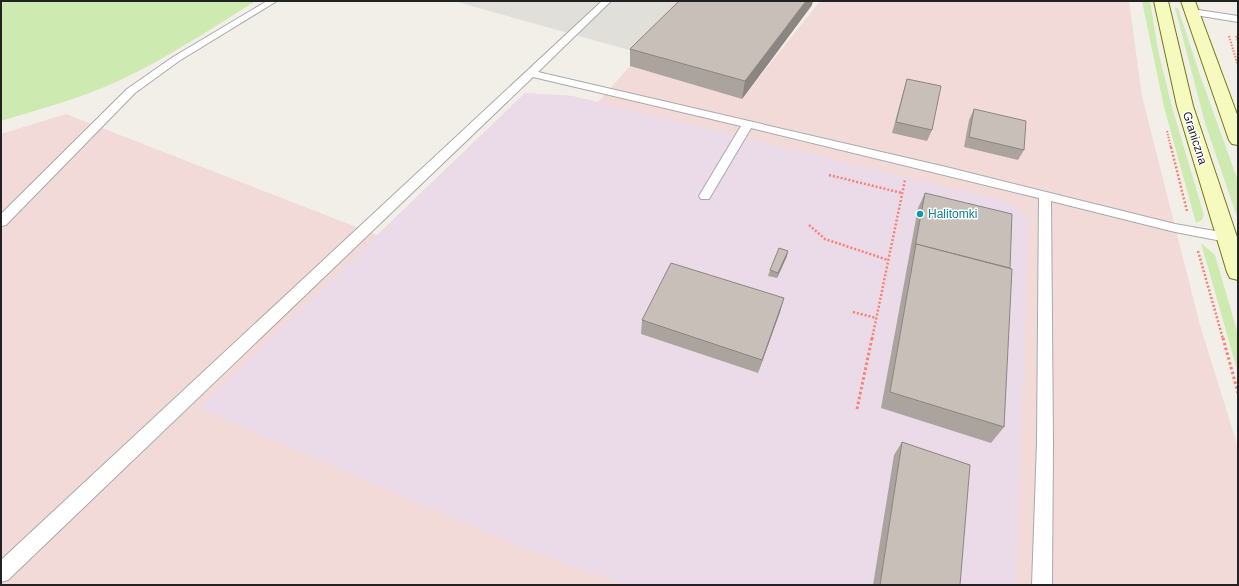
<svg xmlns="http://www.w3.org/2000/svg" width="1239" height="586" font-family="Arial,sans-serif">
<rect width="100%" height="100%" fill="#f2efe9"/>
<path fill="#f2dad9" d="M 820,1 L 1129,1 L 1142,96 L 1200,325 L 1238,447 L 1238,585 L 1,585 L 1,134 L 66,114 L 377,235 L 525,93 L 572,96 L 598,102 L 630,66 L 742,99 Z"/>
<path fill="#ebdbe8" d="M 525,93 L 572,96 L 1009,202 L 1029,221 L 1016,585 L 626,585 L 528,550 L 199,408 Z"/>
<path fill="#e1dfda" d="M 454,1 L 689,1 L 636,52 Z"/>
<g fill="#cdebb0">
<path d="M 1,1 L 256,1 C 210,29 165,60 116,82 C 79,99 40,109 1,121 Z"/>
<path d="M 1142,1 L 1150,1 L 1158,50 L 1172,107 L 1204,215 L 1202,220 L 1196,223 L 1164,107 Z"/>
<path d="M 1175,8 L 1178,8 L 1200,75 L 1238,181 L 1238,220 L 1205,123 Z"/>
<path d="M 1201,243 L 1215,255 L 1238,334 L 1238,373 Z"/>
</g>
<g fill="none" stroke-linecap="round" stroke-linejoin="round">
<defs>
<g id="lane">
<path d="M 267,1 L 277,1 L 179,61 L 135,93 L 6,225 L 1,226 L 1,214 L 127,89 L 173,57 Z"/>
<path d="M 602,1 L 611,1 L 538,72 L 946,167 L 1175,224 L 1232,234 L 1234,237 L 1232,240 L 1227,242 L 1175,232 L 1051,201 L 1053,443 L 1052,585 L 1032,585 L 1037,443 L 1039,198 L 751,128 L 709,199 L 701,199 L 699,196 L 741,126 L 533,77 L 8,580 L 1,582 L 1,560 Z"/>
<path d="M 1192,9 L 1238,16 L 1238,22 L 1189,14 L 1187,12 Z"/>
</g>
<g id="secondary">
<path d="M 1154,1 L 1168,1 L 1193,106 L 1238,240 L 1238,280 L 1230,278 L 1227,272 L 1177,106 Z"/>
<path d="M 1181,1 L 1195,1 L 1238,117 L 1238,145 L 1232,144 L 1229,140 Z"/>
</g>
</defs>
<use href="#lane" stroke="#a9a9a9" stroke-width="2"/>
<use href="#secondary" stroke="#707d05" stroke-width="2"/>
<g stroke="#fa8072" stroke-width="2" stroke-dasharray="1.5 1.5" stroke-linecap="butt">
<path d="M 1229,36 L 1238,66"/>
<path d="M 1236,36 L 1238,42"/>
<path d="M 1167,131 L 1171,148"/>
</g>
<g stroke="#fa8072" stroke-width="2.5" stroke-dasharray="2 2" stroke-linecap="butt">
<path d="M 1171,147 L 1187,211"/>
<path d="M 829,175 L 902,193"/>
<path d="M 809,225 L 825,239 L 888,260"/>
<path d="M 1198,251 L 1223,339"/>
<path d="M 853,312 L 876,318"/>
<path d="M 872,339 L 905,180"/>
</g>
<g stroke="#fa8072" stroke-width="3" stroke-dasharray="2.5 2.5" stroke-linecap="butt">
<path d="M 1223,338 L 1238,393"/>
<path d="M 857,409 L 872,338"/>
</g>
<use href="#lane" fill="#fff" fill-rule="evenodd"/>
<use href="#secondary" fill="#f7fabf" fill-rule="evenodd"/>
</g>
<g fill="#aba49e">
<path d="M 812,5 L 742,99 L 630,66 L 630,49 Z"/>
<path d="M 907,79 L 932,130 L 927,141 L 892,133 L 904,89 Z"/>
<path d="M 974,109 L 1024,150 L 1018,160 L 964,147 L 969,120 Z"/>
<path d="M 925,193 L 1010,268 L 1004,427 L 991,443 L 881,408 L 918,208 Z"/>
<path d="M 787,256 L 777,278 L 768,276 L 770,270 Z"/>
<path d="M 784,298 L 780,312 L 758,373 L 641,334 L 642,320 Z"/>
<path d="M 902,442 L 960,585 L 873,585 L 894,455 Z"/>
</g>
<g fill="#8b8681">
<path d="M 806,1 L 813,1 L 812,5 L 742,99 L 745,81 Z"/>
<path d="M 788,251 L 787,256 L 777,278 L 778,273 Z"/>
<path d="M 784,298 L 780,312 L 758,373 L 762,360 Z"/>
</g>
<g fill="#c7bfb8" stroke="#8b8681">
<path d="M 679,1 L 806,1 L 745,81 L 630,49 Z"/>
<path d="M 907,79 L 941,86 L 932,130 L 896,122 Z"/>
<path d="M 974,109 L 1026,121 L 1024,150 L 969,137 Z"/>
<path d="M 925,193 L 1012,214 L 1010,268 L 916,244 L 915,247 Z"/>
<path d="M 916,244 L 1012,269 L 1004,427 L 890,392 Z"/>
<path d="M 779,248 L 788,251 L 778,273 L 770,270 Z"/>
<path d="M 671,263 L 784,298 L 762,360 L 642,320 Z"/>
<path d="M 902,442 L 970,465 L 960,585 L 880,585 Z"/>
</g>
<circle fill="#0f9aa8" stroke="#fff" stroke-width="1.5" cx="920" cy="214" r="4"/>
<g text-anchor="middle" stroke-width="3" stroke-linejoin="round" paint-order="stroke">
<g font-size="12" fill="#222" stroke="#fff">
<text transform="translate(1195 138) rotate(72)" y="4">Graniczna</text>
</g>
<g font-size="12" fill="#0d838f" stroke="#fff" text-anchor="start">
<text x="928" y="218">Halitomki</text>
</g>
</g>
<rect width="1239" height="586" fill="none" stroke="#222222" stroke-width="4"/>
</svg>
